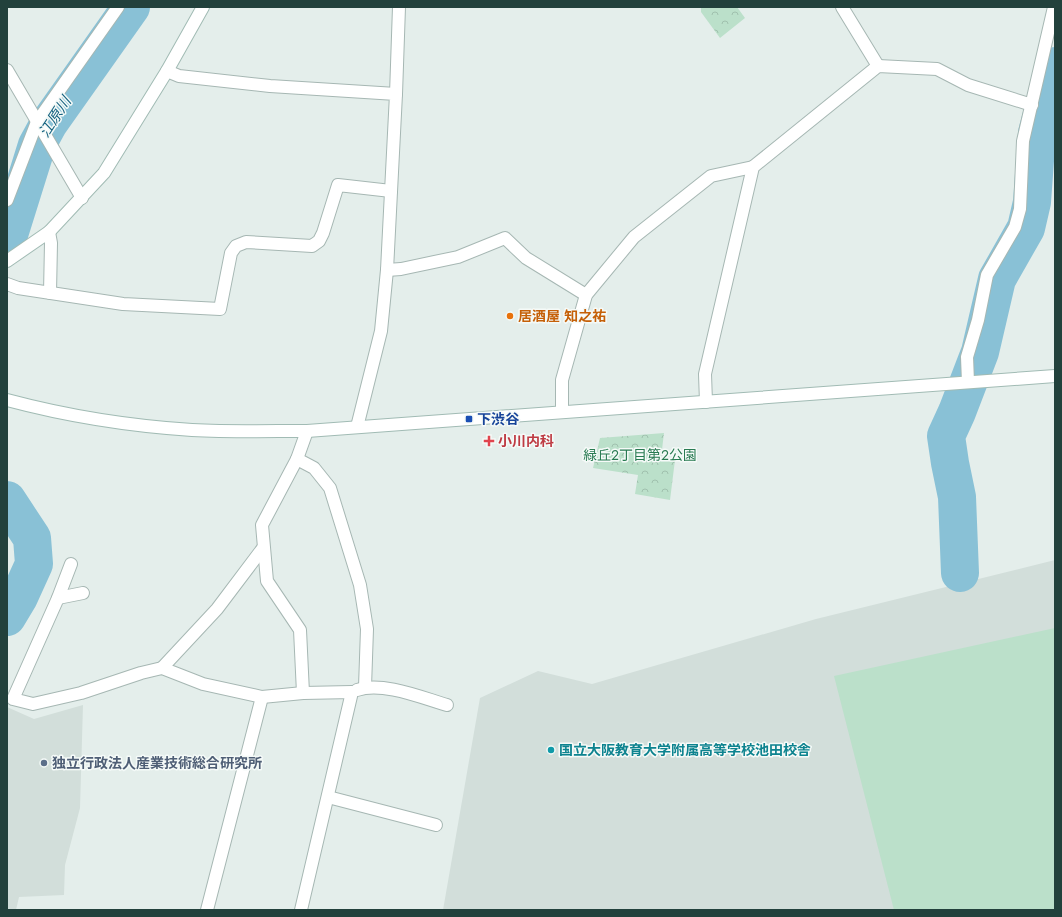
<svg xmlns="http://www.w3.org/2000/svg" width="1062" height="917" font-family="Jost,'Noto Sans JP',sans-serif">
<defs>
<pattern id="park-crowns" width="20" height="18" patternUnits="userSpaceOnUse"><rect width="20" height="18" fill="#bbe0ca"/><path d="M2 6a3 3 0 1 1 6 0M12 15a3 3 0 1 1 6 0" fill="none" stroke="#a0c1ae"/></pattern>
</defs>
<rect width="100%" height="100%" fill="#e4eeeb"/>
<g fill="#d2deda">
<path d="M 1055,560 L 1055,910 L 443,910 L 480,698 L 538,671 L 592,684 L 816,619 Z"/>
<path d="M 83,705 L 80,808 L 65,865 L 64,895 L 19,897 L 16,910 L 7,910 L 7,707 L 34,719 Z"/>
</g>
<g fill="url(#park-crowns)">
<path d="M 701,7 L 737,7 L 745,18 L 720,38 L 701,12 Z"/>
<path d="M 664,433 L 661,458 L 675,460 L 670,500 L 635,494 L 638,475 L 593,468 L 600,438 Z"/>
</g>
<path fill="#bbe0ca" d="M 1055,628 L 1055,910 L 894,910 L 834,676 Z"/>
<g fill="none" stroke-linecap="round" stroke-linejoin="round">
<g stroke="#89c1d6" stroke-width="38">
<path d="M 7,241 L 37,145 L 49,123 L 131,7"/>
<path d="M 7,500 L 32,538 L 34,564 L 19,597 L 7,617"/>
<path d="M 960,573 L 957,497 L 950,463 L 946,436 L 957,412 L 980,352 L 997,279 L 1026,228 L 1032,202 L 1037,133 L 1055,66"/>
</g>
<defs>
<g id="street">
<path d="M 842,7 L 878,66"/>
<path d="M 7,70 L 82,198"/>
<path d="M 167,71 L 179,76 L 270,86 L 396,94 L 387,270 L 381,331 L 357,427"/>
<path d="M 396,94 L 399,7"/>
<path d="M 7,200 L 37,122 L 118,7"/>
<path d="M 49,232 L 51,243 L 50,293"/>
<path d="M 387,270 L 401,269 L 458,257 L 505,238 L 526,258 L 586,295"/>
<path d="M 7,284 L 18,288 L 123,304 L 220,309 L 231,253 L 236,246 L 246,242 L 312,246 L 319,241 L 323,233 L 338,185 L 391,191"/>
<path d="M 968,382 L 967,357 L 978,320 L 987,275 L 1015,227 L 1020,209 L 1023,141 L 1054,7"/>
<path d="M 706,402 L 705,374 L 753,167 L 878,66 L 937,69 L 968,85 L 1032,105"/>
<path d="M 562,412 L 562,380 L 586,295 L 634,237 L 711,176 L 753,167"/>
<path d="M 297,459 L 314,468 L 330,488 L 360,585 L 367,629 L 365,687"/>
<path d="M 71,564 L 58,598 L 13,699 L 33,704 L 81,693 L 141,673 L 162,668 L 203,684 L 262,697 L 303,693 L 352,692 L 301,910"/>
<path d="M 58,598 L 83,593"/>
<path d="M 162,668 L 217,609 L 263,548"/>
<path d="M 357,690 C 382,681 423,698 447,705"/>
<path d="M 303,693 L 300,630 L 267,581 L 262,525 L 297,459 L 307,431"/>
<path d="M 328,797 L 436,825"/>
<path d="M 207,910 L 262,697"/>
</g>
<g id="secondary">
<path d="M 7,261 L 49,232 L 104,173 L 167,71 L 203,7"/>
<path d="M 7,400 C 67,416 130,426 192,430 C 230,432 269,431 307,431 L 1055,376"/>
</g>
</defs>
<use href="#street" stroke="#a6b7b3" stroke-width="14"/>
<use href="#secondary" stroke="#a1bbb4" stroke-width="14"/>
<use href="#street" stroke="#fff" stroke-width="12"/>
<use href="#secondary" stroke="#fff" stroke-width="12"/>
</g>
<circle fill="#e8710a" stroke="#f5faf8" stroke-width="1.5" cx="510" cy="316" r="4"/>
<rect fill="#1a4fb4" stroke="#f5faf8" stroke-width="1.5" x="465" y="415" width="8" height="8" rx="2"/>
<path fill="#e0444e" stroke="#f5faf8" stroke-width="1.5" d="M487 435h4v4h4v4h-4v4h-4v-4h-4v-4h4z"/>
<circle fill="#0f9aa8" stroke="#f5faf8" stroke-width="1.5" cx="551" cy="750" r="4"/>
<circle fill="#5c6f8a" stroke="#f5faf8" stroke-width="1.5" cx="44" cy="763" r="4"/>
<g text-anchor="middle" stroke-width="3" stroke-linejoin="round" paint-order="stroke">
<g font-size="14" font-weight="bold" fill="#c56008" stroke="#f5faf8" text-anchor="start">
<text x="518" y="321">居酒屋 知之祐</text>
</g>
<g font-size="14" font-weight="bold" fill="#164399" stroke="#f5faf8" text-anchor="start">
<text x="477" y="424">下渋谷</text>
</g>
<g font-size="14" font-weight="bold" fill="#be3a42" stroke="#f5faf8" text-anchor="start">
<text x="498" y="446">小川内科</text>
</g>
<g font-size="14" fill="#297b52" stroke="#f5faf8">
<text x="640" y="460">緑丘2丁目第2公園</text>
</g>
<g font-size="14" font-weight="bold" fill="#0d838f" stroke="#f5faf8" text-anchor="start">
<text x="559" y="755">国立大阪教育大学附属高等学校池田校舎</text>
</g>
<g font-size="14" font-weight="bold" fill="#4e5e75" stroke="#f5faf8" text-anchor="start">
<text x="52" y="768">独立行政法人産業技術総合研究所</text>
</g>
<g font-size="15" font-style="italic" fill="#176381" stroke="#f5faf8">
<text transform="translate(55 117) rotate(-57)" y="5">江原川</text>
</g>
</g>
<rect width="1062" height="917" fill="none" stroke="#22413c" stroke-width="16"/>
</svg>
